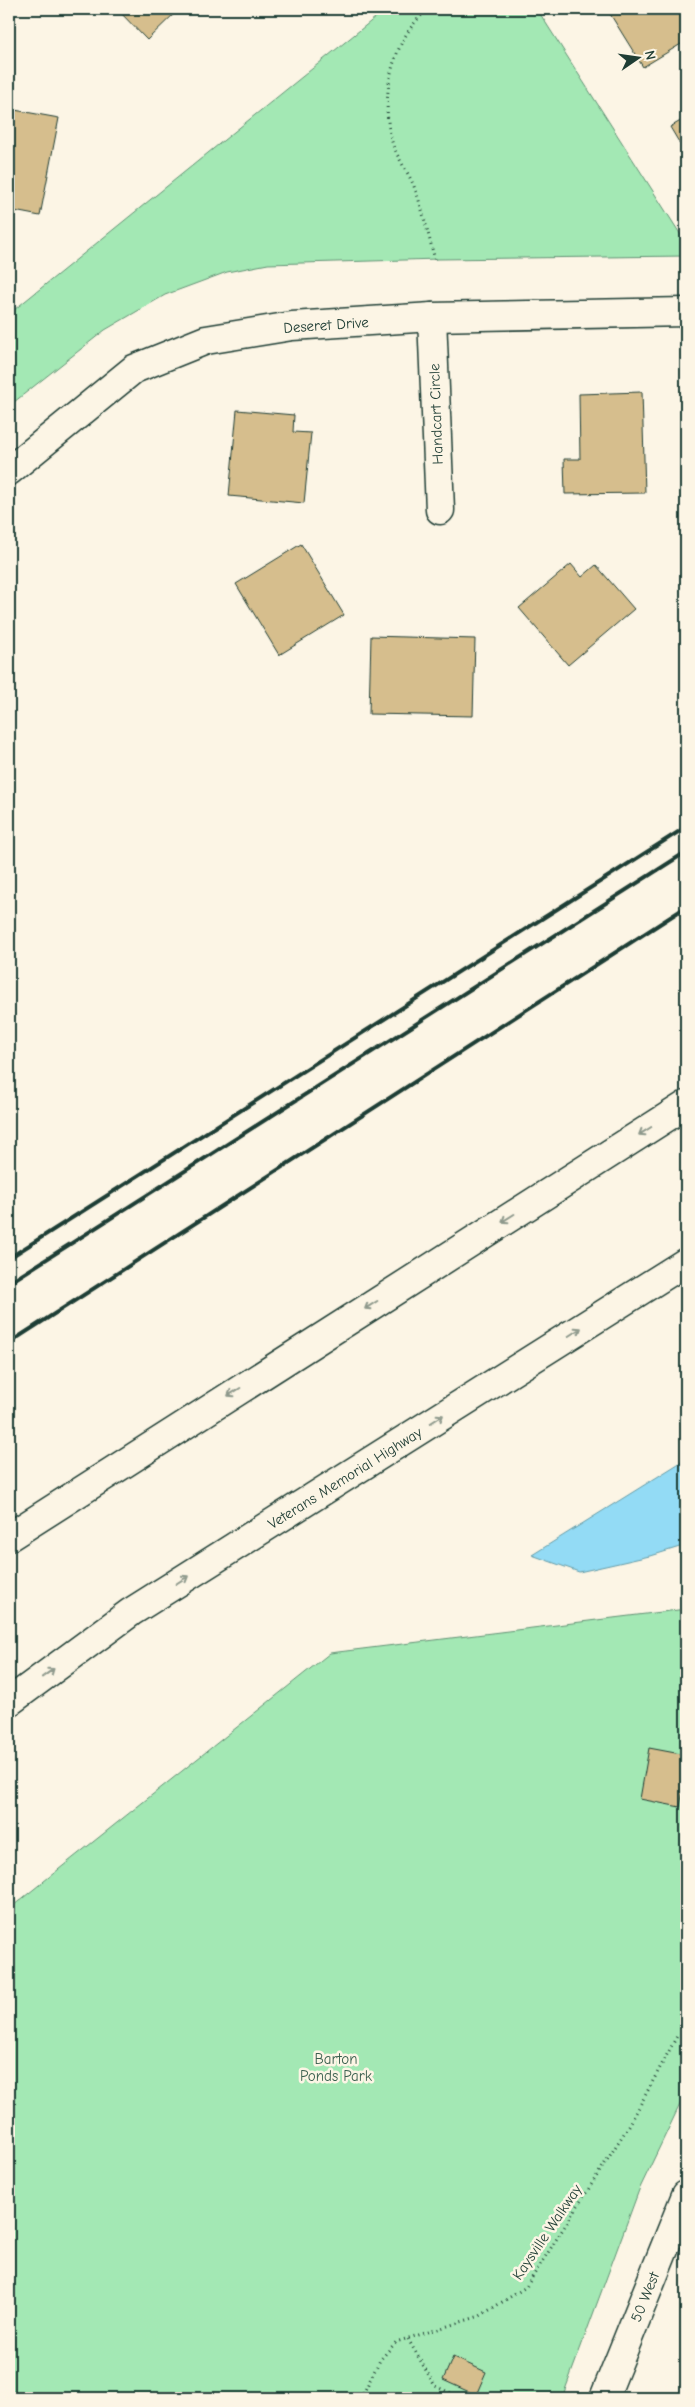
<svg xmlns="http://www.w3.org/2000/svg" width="695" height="2407" font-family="'Comic Neue',sans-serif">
<rect width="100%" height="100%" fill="#fcf5e5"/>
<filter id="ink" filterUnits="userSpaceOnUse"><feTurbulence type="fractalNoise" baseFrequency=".02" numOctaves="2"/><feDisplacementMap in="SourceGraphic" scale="10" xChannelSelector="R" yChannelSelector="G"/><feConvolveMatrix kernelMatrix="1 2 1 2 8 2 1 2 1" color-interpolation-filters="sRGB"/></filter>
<g filter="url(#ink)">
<g fill="#a3e8b4" stroke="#619274">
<path d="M 386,9 L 537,9 L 686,243 L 686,256 L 439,259 L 268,264 L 227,272 L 165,295 L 105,330 L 9,406 L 9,314 Z"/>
<path d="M 686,1609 L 686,2092 L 639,2190 L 562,2398 L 9,2398 L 9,1909 L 330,1653 Z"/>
</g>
<path fill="#93dbf5" stroke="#659ca8" d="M 686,1459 L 686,1545 L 654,1555 L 579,1572 L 532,1555 Z"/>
<g fill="#d6be8d" stroke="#1f3d34">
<path d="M 117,9 L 179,9 L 147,40 Z"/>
<path d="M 607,9 L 686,9 L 686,41 L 643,67 Z"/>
<path d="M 9,109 L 59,118 L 40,216 L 9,210 Z"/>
<path d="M 686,118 L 686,154 L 670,127 Z"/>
<path d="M 642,392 L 645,493 L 565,494 L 564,459 L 580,459 L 579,394 Z"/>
<path d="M 237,410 L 294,415 L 293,432 L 311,433 L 304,503 L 229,496 Z"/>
<path d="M 301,544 L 344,615 L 279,655 L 236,584 Z"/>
<path d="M 571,564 L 582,577 L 596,565 L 634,609 L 568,665 L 519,608 Z"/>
<path d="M 371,636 L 475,639 L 473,716 L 369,714 Z"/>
<path d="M 649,1748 L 686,1755 L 686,1772 L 680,1807 L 640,1799 Z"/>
<path d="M 453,2357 L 486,2372 L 476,2395 L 443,2380 Z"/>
</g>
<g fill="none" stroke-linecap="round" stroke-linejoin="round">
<defs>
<path id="street" d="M 432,317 L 440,510"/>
<g id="secondary">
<path d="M 9,471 L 134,369 L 206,340 L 292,326 L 432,317 L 686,312"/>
<path d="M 604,2398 L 686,2195"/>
</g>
<g id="highway">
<path d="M 9,1537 L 686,1105"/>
<path d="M 9,1702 L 131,1612 L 686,1262"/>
</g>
</defs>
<use href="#street" stroke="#1f3d34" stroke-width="31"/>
<use href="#secondary" stroke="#1f3d34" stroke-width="31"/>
<use href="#highway" stroke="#1f3d34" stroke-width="31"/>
<g stroke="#1f3d34" stroke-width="3" stroke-dasharray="1 4" stroke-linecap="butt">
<path d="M 429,9 C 393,36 380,95 391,138 C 395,156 409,172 415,189 C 424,213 429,239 436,263"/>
<path d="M 408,2339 L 435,2386 L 462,2398"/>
<path d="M 361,2398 L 380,2360 L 396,2342 L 480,2316 L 526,2287 L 630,2124 L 677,2036"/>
</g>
<use href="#street" stroke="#fcf5e5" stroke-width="28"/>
<use href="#secondary" stroke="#fcf5e5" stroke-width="28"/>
<use href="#highway" stroke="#fcf5e5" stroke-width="28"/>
<g stroke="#1f3d34" stroke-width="4">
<path d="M 9,1258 L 686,827"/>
<path d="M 9,1283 L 686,852"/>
<path d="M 9,1343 L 686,907"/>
</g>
</g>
<defs><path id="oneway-shaft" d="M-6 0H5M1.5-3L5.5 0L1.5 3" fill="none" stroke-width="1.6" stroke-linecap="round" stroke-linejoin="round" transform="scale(1.25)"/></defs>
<g stroke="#8e998c">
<use href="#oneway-shaft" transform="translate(645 1131) rotate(148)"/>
<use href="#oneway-shaft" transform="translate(508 1218) rotate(148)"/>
<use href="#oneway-shaft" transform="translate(371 1305) rotate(148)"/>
<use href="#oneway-shaft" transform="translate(575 1332) rotate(-32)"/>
<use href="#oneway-shaft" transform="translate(234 1392) rotate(148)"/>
<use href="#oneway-shaft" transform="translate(437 1419) rotate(-32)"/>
<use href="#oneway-shaft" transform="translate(182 1580) rotate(-32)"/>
<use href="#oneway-shaft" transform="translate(48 1673) rotate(-36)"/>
</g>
</g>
<g text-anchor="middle" stroke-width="5" stroke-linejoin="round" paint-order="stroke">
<g font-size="15" fill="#1f3d34" stroke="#fcf5e5">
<text transform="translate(326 325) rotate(-4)" y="5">Deseret Drive</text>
<text transform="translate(436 414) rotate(-92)" y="5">Handcart Circle</text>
<text transform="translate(345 1478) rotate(-32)" y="5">Veterans Memorial Highway</text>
<text transform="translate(547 2232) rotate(-56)" y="5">Kaysville Walkway</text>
<text transform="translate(645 2297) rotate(-68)" y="5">50 West</text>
</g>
<g font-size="15" fill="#395f4e" stroke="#fcf5e5">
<text x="336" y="2064">Barton<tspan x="336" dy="17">Ponds Park</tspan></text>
</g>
</g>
<rect width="695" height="2407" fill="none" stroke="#fcf5e5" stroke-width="30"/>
<rect x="15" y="15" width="665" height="2377" fill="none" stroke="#1f3d34" stroke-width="2" filter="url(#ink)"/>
<g transform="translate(638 58) rotate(77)" stroke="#fcf5e5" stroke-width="4" paint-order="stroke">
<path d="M0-4L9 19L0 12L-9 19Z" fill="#1f3d34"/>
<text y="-8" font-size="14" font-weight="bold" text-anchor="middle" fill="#1f3d34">N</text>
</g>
</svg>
